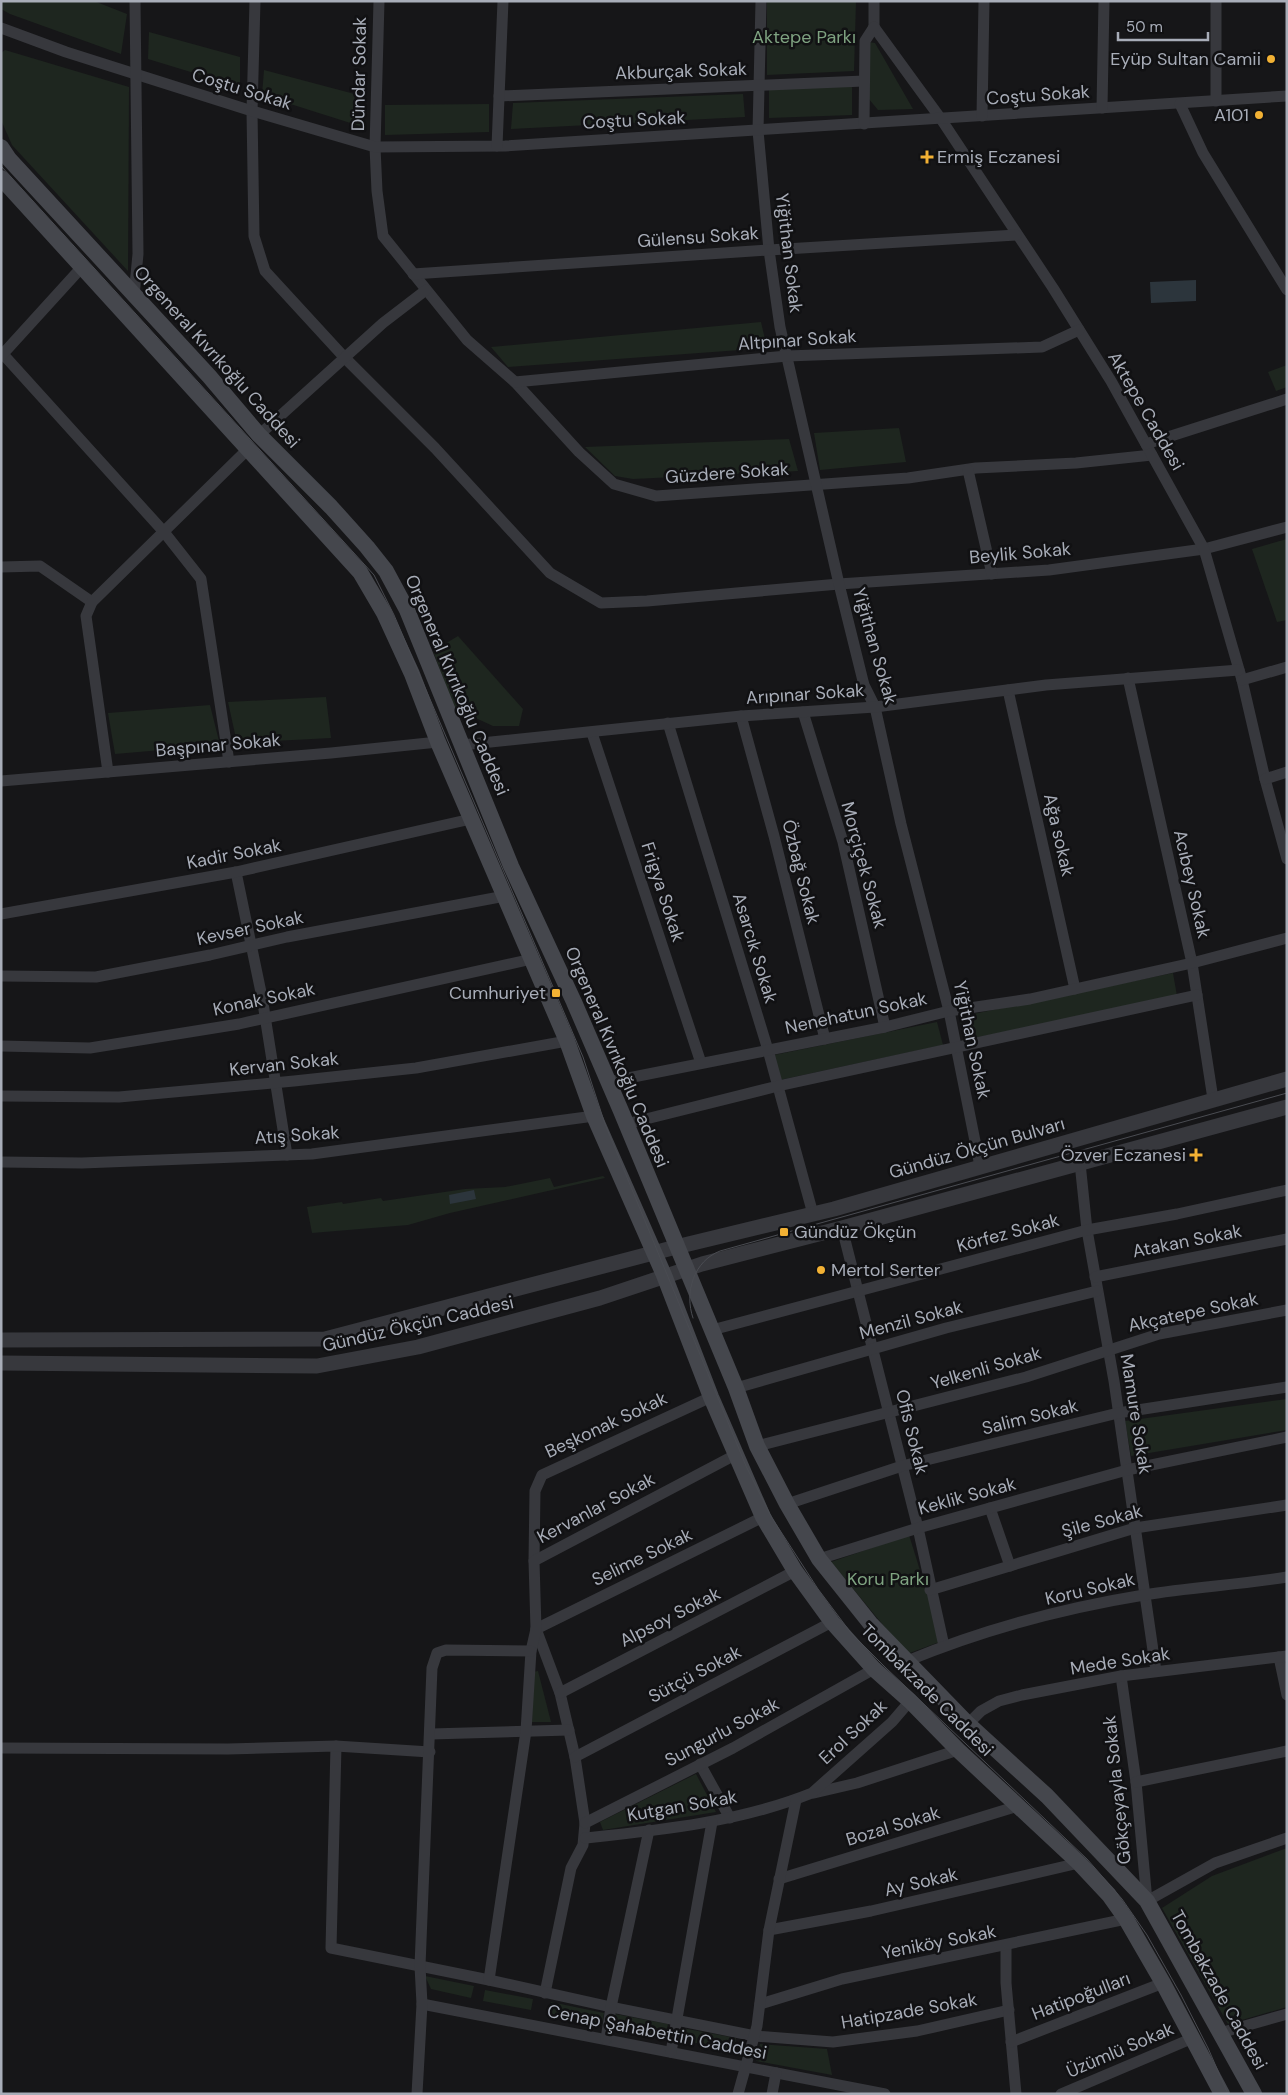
<svg xmlns="http://www.w3.org/2000/svg" width="1288" height="2095" font-family="'DM Sans',sans-serif">
<rect width="100%" height="100%" fill="#161618"/>
<g fill="#1e261f">
<path d="M 1,1 L 94,1 L 127,14 L 121,54 L 10,14 L 1,9 Z"/>
<path d="M 767,1 L 856,1 L 854,71 L 767,75 Z"/>
<path d="M 149,32 L 240,57 L 240,87 L 148,59 Z"/>
<path d="M 868,42 L 875,43 L 913,109 L 878,110 L 869,99 Z"/>
<path d="M 5,50 L 129,87 L 128,271 L 12,145 L 1,120 L 1,53 Z"/>
<path d="M 264,70 L 362,96 L 363,127 L 262,95 Z"/>
<path d="M 852,86 L 852,115 L 769,118 L 769,88 Z"/>
<path d="M 743,94 L 745,117 L 511,129 L 513,103 Z"/>
<path d="M 489,104 L 489,132 L 385,135 L 385,105 Z"/>
<path d="M 761,322 L 767,348 L 508,367 L 491,347 Z"/>
<path d="M 1287,365 L 1287,387 L 1276,391 L 1268,372 Z"/>
<path d="M 899,428 L 906,462 L 820,470 L 814,433 Z"/>
<path d="M 789,439 L 798,471 L 633,479 L 615,476 L 585,447 Z"/>
<path d="M 1287,539 L 1287,620 L 1277,622 L 1252,549 Z"/>
<path d="M 458,636 L 523,709 L 519,726 L 493,726 L 454,708 L 433,651 Z"/>
<path d="M 326,697 L 331,738 L 237,743 L 228,702 Z"/>
<path d="M 210,705 L 220,745 L 115,754 L 108,713 Z"/>
<path d="M 1173,973 L 1177,996 L 965,1040 L 959,1017 Z"/>
<path d="M 937,1022 L 943,1045 L 780,1080 L 774,1055 Z"/>
<path d="M 603,1176 L 605,1178 L 450,1213 L 408,1225 L 312,1233 L 307,1207 L 342,1202 L 343,1204 L 381,1198 L 383,1201 L 465,1189 L 505,1187 L 550,1178 L 554,1187 Z"/>
<path d="M 1287,1399 L 1287,1430 L 1131,1456 L 1125,1421 Z"/>
<path d="M 909,1535 L 942,1641 L 907,1654 L 831,1562 Z"/>
<path d="M 538,1671 L 551,1722 L 532,1722 L 533,1672 Z"/>
<path d="M 696,1774 L 716,1812 L 603,1830 L 600,1822 Z"/>
<path d="M 1287,1848 L 1287,2007 L 1228,2024 L 1162,1908 L 1212,1876 Z"/>
<path d="M 425,1976 L 474,1986 L 471,1998 L 431,1989 Z"/>
<path d="M 485,1990 L 533,1999 L 531,2010 L 483,2001 Z"/>
<path d="M 551,2002 L 604,2013 L 602,2025 L 549,2014 Z"/>
<path d="M 615,2014 L 668,2024 L 665,2036 L 613,2026 Z"/>
<path d="M 682,2028 L 736,2038 L 734,2050 L 680,2040 Z"/>
<path d="M 760,2044 L 827,2049 L 832,2075 L 756,2061 Z"/>
</g>
<g fill="#2c353c">
<path d="M 1196,280 L 1196,301 L 1151,303 L 1150,282 Z"/>
<path d="M 474,1190 L 476,1199 L 450,1204 L 449,1195 Z"/>
</g>
<g fill="none" stroke-linecap="round" stroke-linejoin="round">
<g stroke="#37383d" stroke-width="11">
<path d="M 255,1 L 252,111 L 254,236 L 265,271 L 344,357 L 435,448 L 550,573 L 601,603 L 647,601 L 839,584 L 1049,570 L 1204,549 L 1287,527"/>
<path d="M 379,1 L 375,147 L 377,191 L 383,236 L 467,340 L 515,382 L 579,452 L 614,484 L 656,496 L 908,478 L 976,468 L 1076,463 L 1152,455"/>
<path d="M 761,1 L 758,131 L 769,250 L 780,327 L 839,584 L 864,685 L 875,707 L 901,824 L 949,1011 L 980,1166"/>
<path d="M 874,1 L 874,27"/>
<path d="M 874,27 L 941,119 L 1053,288 L 1111,381 L 1204,549 L 1242,680 L 1265,779 L 1287,859"/>
<path d="M 1,28 L 66,52 L 252,111 L 375,147 L 505,146 L 1287,96"/>
<path d="M 499,96 L 864,81"/>
<path d="M 1216,101 L 1216,1"/>
<path d="M 1180,104 L 1203,153 L 1287,290"/>
<path d="M 1102,108 L 1104,1"/>
<path d="M 982,116 L 984,1"/>
<path d="M 864,124 L 865,41 L 874,27"/>
<path d="M 497,146 L 503,1"/>
<path d="M 413,274 L 769,250 L 1016,235"/>
<path d="M 134,296 L 138,254 L 135,1"/>
<path d="M 1,352 L 164,532 L 201,579 L 229,762"/>
<path d="M 1,356 L 82,267"/>
<path d="M 515,382 L 787,356 L 1042,347 L 1079,330"/>
<path d="M 259,435 L 383,323 L 426,290"/>
<path d="M 1146,444 L 1287,399"/>
<path d="M 968,470 L 992,574"/>
<path d="M 1,567 L 40,566 L 92,602"/>
<path d="M 1128,678 L 1192,963 L 1213,1099"/>
<path d="M 1242,680 L 1287,667"/>
<path d="M 1008,690 L 1075,989"/>
<path d="M 803,712 L 843,842 L 885,1027"/>
<path d="M 741,716 L 774,836 L 825,1039"/>
<path d="M 668,723 L 768,1050 L 813,1214"/>
<path d="M 592,733 L 701,1063"/>
<path d="M 462,745 L 741,716 L 875,707 L 1046,685 L 1239,670"/>
<path d="M 108,772 L 86,616 L 92,602 L 248,449"/>
<path d="M 1265,779 L 1287,772"/>
<path d="M 1,781 L 331,753 L 438,742"/>
<path d="M 236,872 L 262,997 L 287,1155"/>
<path d="M 1,914 L 236,872 L 471,819"/>
<path d="M 1,976 L 96,977 L 210,955 L 287,937 L 505,896"/>
<path d="M 1,1046 L 90,1048 L 239,1024 L 532,959"/>
<path d="M 608,1082 L 885,1027 L 949,1011 L 1030,999 L 1192,963 L 1287,938"/>
<path d="M 1,1096 L 119,1097 L 294,1081 L 416,1068 L 567,1041"/>
<path d="M 626,1124 L 778,1086 L 1197,995"/>
<path d="M 1,1162 L 82,1163 L 312,1154 L 594,1116"/>
<path d="M 1080,1163 L 1087,1230 L 1114,1381 L 1156,1671"/>
<path d="M 842,1228 L 918,1528 L 944,1646"/>
<path d="M 1095,1277 L 1287,1239"/>
<path d="M 712,1330 L 1087,1230 L 1177,1214 L 1287,1190"/>
<path d="M 736,1388 L 946,1328 L 1097,1291"/>
<path d="M 757,1446 L 1026,1377 L 1159,1334 L 1287,1310"/>
<path d="M 787,1504 L 902,1466 L 1118,1413 L 1287,1387"/>
<path d="M 990,1508 L 1010,1566"/>
<path d="M 819,1559 L 918,1528 L 1127,1470 L 1287,1437"/>
<path d="M 534,1561 L 535,1491 L 542,1475 L 711,1397"/>
<path d="M 930,1590 L 1135,1528 L 1287,1505"/>
<path d="M 536,1629 L 560,1693 L 575,1757 L 585,1823 L 583,1845 L 571,1868 L 545,1993"/>
<path d="M 536,1629 L 763,1517"/>
<path d="M 1279,1657 L 1287,1695"/>
<path d="M 907,1661 C 982,1630 1064,1608 1144,1595 C 1191,1587 1239,1585 1287,1577"/>
<path d="M 1121,1676 L 1136,1782 L 1147,1901 L 1215,1863 L 1287,1838"/>
<path d="M 560,1693 L 795,1571"/>
<path d="M 968,1724 L 981,1711 L 999,1701 L 1022,1695 L 1121,1676 L 1287,1656"/>
<path d="M 431,1734 L 569,1730"/>
<path d="M 336,1746 L 331,1948 L 489,1980 L 611,2007 L 755,2036 L 833,2042 L 917,2031 L 1009,2010"/>
<path d="M 1,1748 L 228,1749 L 336,1746 L 430,1752"/>
<path d="M 575,1757 L 832,1622"/>
<path d="M 700,1764 L 730,1818"/>
<path d="M 1136,1782 L 1287,1751"/>
<path d="M 814,1793 L 857,1783 L 958,1750"/>
<path d="M 585,1823 L 733,1748 L 874,1669"/>
<path d="M 585,1838 C 661,1830 740,1822 812,1793 L 892,1722 L 910,1701"/>
<path d="M 779,1879 L 1018,1806"/>
<path d="M 769,1930 L 871,1911 L 1079,1863"/>
<path d="M 1006,1946 L 1006,1983 L 1016,2094"/>
<path d="M 489,1980 L 526,1731 L 531,1651 L 536,1629 L 534,1561 L 735,1455"/>
<path d="M 422,2004 L 885,2094"/>
<path d="M 760,2004 L 842,1979 L 1126,1919"/>
<path d="M 1220,2033 L 1287,2014"/>
<path d="M 606,2039 L 611,2007 L 649,1830"/>
<path d="M 1011,2042 L 1163,1983"/>
<path d="M 671,2052 L 712,1822"/>
<path d="M 417,2094 L 422,2004 L 420,1966 L 432,1668 L 437,1653 L 446,1650 L 531,1651"/>
<path d="M 738,2094 L 757,2026 L 769,1930 L 796,1800"/>
<path d="M 772,2094 L 776,2073"/>
<path d="M 1061,2094 L 1193,2038"/>
</g>
<g stroke="#37383d" stroke-width="15">
<path d="M 1,1340 L 325,1339 L 676,1247 L 834,1209 L 1287,1079"/>
<path d="M 1,1363 L 317,1366 L 418,1347 L 600,1298 L 702,1264 L 842,1228 L 1287,1107"/>
</g>
<g stroke="#45474d" stroke-width="16">
<path d="M 1,147 L 9,159 L 209,376 L 259,435 L 331,507 L 367,547 L 386,571 L 407,610 L 511,866 L 574,1002 L 621,1111 L 736,1388 L 757,1446 L 787,1504 L 819,1559 L 870,1623 L 968,1724 L 1047,1796 L 1147,1901 L 1254,2094"/>
<path d="M 1,178 L 360,572 L 384,613 L 412,674 L 438,742 L 567,1041 L 594,1116 L 664,1275 L 711,1397 L 763,1517 L 795,1571 L 832,1622 L 874,1669 L 910,1701 L 958,1750 L 1079,1863 L 1109,1895 L 1126,1919 L 1163,1983 L 1222,2094"/>
</g>
<g stroke="#4a4c52" stroke-width="1">
<path d="M 1,166 L 374,575 L 394,615 L 583,1057 L 605,1124 L 746,1466 L 772,1518 L 818,1589 L 851,1633 L 886,1668 L 1087,1859 L 1122,1899 L 1147,1935 L 1181,1995 L 1208,2048 L 1228,2094"/>
<path d="M 693,1318 C 684,1292 694,1261 720,1251 L 1287,1093"/>
</g>
</g>
<g fill="#f2b134" stroke="#111113" stroke-width="2">
<circle cx="1271" cy="59" r="5"/>
<circle cx="1259" cy="115" r="5"/>
<path d="M924.5 149.5h5v5h5v5h-5v5h-5v-5h-5v-5h5z"/>
<rect x="551" y="988" width="10" height="10" rx="2.5"/>
<path d="M1193.5 1147.5h5v5h5v5h-5v5h-5v-5h-5v-5h5z"/>
<rect x="779" y="1227" width="10" height="10" rx="2.5"/>
<circle cx="821" cy="1270" r="5"/>
</g>
<g text-anchor="middle" stroke-width="5" stroke-linejoin="round" paint-order="stroke">
<g font-size="18" fill="#7fa381" stroke="#111113">
<text x="804" y="43">Aktepe Parkı</text>
<text x="888" y="1585">Koru Parkı</text>
</g>
<g font-size="18" fill="#a8adb8" stroke="#111113" text-anchor="end">
<text x="1261" y="65">Eyüp Sultan Camii</text>
<text x="1249" y="121">A101</text>
<text x="937" y="163" text-anchor="start">Ermiş Eczanesi</text>
<text x="546" y="999">Cumhuriyet</text>
<text x="1186" y="1161">Özver Eczanesi</text>
<text x="794" y="1238" text-anchor="start">Gündüz Ökçün</text>
<text x="831" y="1276" text-anchor="start">Mertol Serter</text>
</g>
<g font-size="18" fill="#a8adb8" stroke="#111113">
<text transform="translate(681 71) rotate(-2)" y="6">Akburçak Sokak</text>
<text transform="translate(359 74) rotate(-89)" y="6">Dündar Sokak</text>
<text transform="translate(242 89) rotate(17)" y="6">Coştu Sokak</text>
<text transform="translate(1038 95) rotate(-4)" y="6">Coştu Sokak</text>
<text transform="translate(634 120) rotate(-3)" y="6">Coştu Sokak</text>
<text transform="translate(698 237) rotate(-4)" y="6">Gülensu Sokak</text>
<text transform="translate(789 253) rotate(83)" y="6">Yiğithan Sokak</text>
<text transform="translate(797 340) rotate(-4)" y="6">Altpınar Sokak</text>
<text transform="translate(217 357) rotate(48)" y="6">Orgeneral Kıvrıkoğlu Caddesi</text>
<text transform="translate(1146 411) rotate(60)" y="6">Aktepe Caddesi</text>
<text transform="translate(727 473) rotate(-4)" y="6">Güzdere Sokak</text>
<text transform="translate(1020 553) rotate(-5)" y="6">Beylik Sokak</text>
<text transform="translate(875 646) rotate(74)" y="6">Yiğithan Sokak</text>
<text transform="translate(457 685) rotate(67)" y="6">Orgeneral Kıvrıkoğlu Caddesi</text>
<text transform="translate(805 694) rotate(-4)" y="6">Arıpınar Sokak</text>
<text transform="translate(218 745) rotate(-5)" y="6">Başpınar Sokak</text>
<text transform="translate(1059 835) rotate(77)" y="6">Ağa sokak</text>
<text transform="translate(234 854) rotate(-11)" y="6">Kadir Sokak</text>
<text transform="translate(864 865) rotate(75)" y="6">Morçiçek Sokak</text>
<text transform="translate(801 872) rotate(76)" y="6">Özbağ Sokak</text>
<text transform="translate(1192 884) rotate(77)" y="6">Acıbey Sokak</text>
<text transform="translate(663 892) rotate(72)" y="6">Frigya Sokak</text>
<text transform="translate(250 928) rotate(-12)" y="6">Kevser Sokak</text>
<text transform="translate(755 948) rotate(73)" y="6">Asarcık Sokak</text>
<text transform="translate(264 999) rotate(-12)" y="6">Konak Sokak</text>
<text transform="translate(856 1013) rotate(-12)" y="6">Nenehatun Sokak</text>
<text transform="translate(972 1040) rotate(78)" y="6">Yiğithan Sokak</text>
<text transform="translate(617 1057) rotate(67)" y="6">Orgeneral Kıvrıkoğlu Caddesi</text>
<text transform="translate(284 1064) rotate(-6)" y="6">Kervan Sokak</text>
<text transform="translate(297 1135) rotate(-4)" y="6">Atış Sokak</text>
<text transform="translate(977 1148) rotate(-16)" y="6">Gündüz Ökçün Bulvarı</text>
<text transform="translate(1008 1233) rotate(-15)" y="6">Körfez Sokak</text>
<text transform="translate(1187 1241) rotate(-11)" y="6">Atakan Sokak</text>
<text transform="translate(1193 1312) rotate(-12)" y="6">Akçatepe Sokak</text>
<text transform="translate(911 1320) rotate(-15)" y="6">Menzil Sokak</text>
<text transform="translate(418 1324) rotate(-13)" y="6">Gündüz Ökçün Caddesi</text>
<text transform="translate(986 1368) rotate(-16)" y="6">Yelkenli Sokak</text>
<text transform="translate(1136 1414) rotate(81)" y="6">Mamure Sokak</text>
<text transform="translate(1030 1417) rotate(-14)" y="6">Salim Sokak</text>
<text transform="translate(606 1425) rotate(-25)" y="6">Beşkonak Sokak</text>
<text transform="translate(912 1432) rotate(76)" y="6">Ofis Sokak</text>
<text transform="translate(967 1496) rotate(-15)" y="6">Keklik Sokak</text>
<text transform="translate(596 1508) rotate(-28)" y="6">Kervanlar Sokak</text>
<text transform="translate(1102 1521) rotate(-15)" y="6">Şile Sokak</text>
<text transform="translate(642 1557) rotate(-26)" y="6">Selime Sokak</text>
<text transform="translate(1090 1589) rotate(-13)" y="6">Koru Sokak</text>
<text transform="translate(670 1617) rotate(-27)" y="6">Alpsoy Sokak</text>
<text transform="translate(1120 1661) rotate(-9)" y="6">Mede Sokak</text>
<text transform="translate(695 1674) rotate(-28)" y="6">Sütçü Sokak</text>
<text transform="translate(927 1690) rotate(45)" y="6">Tombakzade Caddesi</text>
<text transform="translate(722 1732) rotate(-28)" y="6">Sungurlu Sokak</text>
<text transform="translate(853 1732) rotate(-43)" y="6">Erol Sokak</text>
<text transform="translate(1117 1790) rotate(-96)" y="6">Gökçeyayla Sokak</text>
<text transform="translate(682 1806) rotate(-10)" y="6">Kutgan Sokak</text>
<text transform="translate(893 1826) rotate(-17)" y="6">Bozal Sokak</text>
<text transform="translate(921 1882) rotate(-13)" y="6">Ay Sokak</text>
<text transform="translate(939 1942) rotate(-11)" y="6">Yeniköy Sokak</text>
<text transform="translate(1219 1990) rotate(61)" y="6">Tombakzade Caddesi</text>
<text transform="translate(1081 1996) rotate(-21)" y="6">Hatipoğulları</text>
<text transform="translate(909 2011) rotate(-10)" y="6">Hatipzade Sokak</text>
<text transform="translate(657 2032) rotate(11)" y="6">Cenap Şahabettin Caddesi</text>
<text transform="translate(1120 2050) rotate(-23)" y="6">Üzümlü Sokak</text>
</g>
</g>
<rect width="1288" height="2095" fill="none" stroke="#a8adb8" stroke-width="5"/>
<path d="M1118 32v8h90v-8" fill="none" stroke="#a8adb8" stroke-width="2.5"/>
<text x="1126" y="32" font-size="15" fill="#a8adb8" stroke="#111113" stroke-width="4" paint-order="stroke">50 m</text>
</svg>
